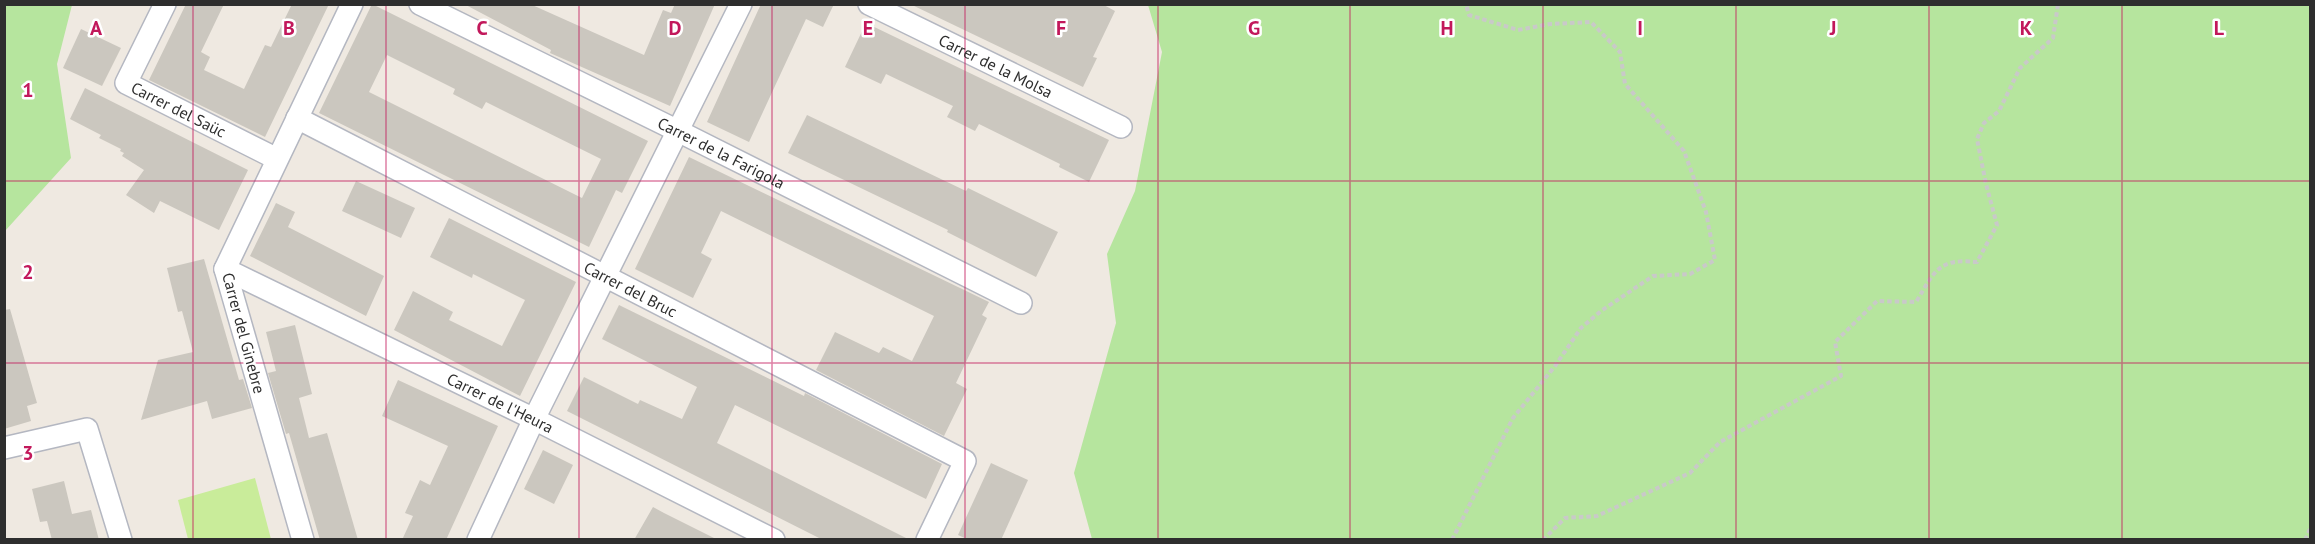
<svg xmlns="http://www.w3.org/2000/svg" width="2315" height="544" font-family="'PT Sans',sans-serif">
<rect width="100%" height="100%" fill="#efe9e1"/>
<g fill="#b6e59e">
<path d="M 4,5 L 72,5 L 57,64 L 71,158 L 5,231 Z"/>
<path d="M 1148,5 L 2310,5 L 2310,539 L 1092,539 L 1074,473 L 1116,323 L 1107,254 L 1135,191 L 1162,52 Z"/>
</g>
<path fill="#c9ec9a" d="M 255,478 L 271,539 L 188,539 L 178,500 Z"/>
<g fill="#cbc7bf" fill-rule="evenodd">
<path d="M 186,4 L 224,4 L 201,52 L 210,57 L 204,70 L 244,89 L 265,45 L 271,47 L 292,4 L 329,4 L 265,137 L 149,80 Z"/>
<path d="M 372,4 L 648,141 L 622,193 L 616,190 L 589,247 L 319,113 ZM 387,55 L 455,89 L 453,94 L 482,109 L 486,102 L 601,159 L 582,198 L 369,92 Z"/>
<path d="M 464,4 L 530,4 L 644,55 L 663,10 L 671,13 L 675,4 L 715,4 L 670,106 L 550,53 L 551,50 Z"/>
<path d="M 761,4 L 834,4 L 823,27 L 806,19 L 749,142 L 707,122 Z"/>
<path d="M 910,4 L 1102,4 L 1115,11 L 1093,57 L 1097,58 L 1083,87 Z"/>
<path d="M 866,23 L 1109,140 L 1089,182 L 1059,167 L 1060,164 L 979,124 L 975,131 L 947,117 L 953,106 L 886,74 L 881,84 L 845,67 Z"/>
<path d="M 81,29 L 121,48 L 102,86 L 63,68 Z"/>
<path d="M 85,88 L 248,170 L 219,230 L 160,201 L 154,213 L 126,195 L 144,170 L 122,156 L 124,153 L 120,151 L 121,149 L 99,138 L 101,135 L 70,119 Z"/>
<path d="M 807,115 L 966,191 L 968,188 L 1058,232 L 1036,277 L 947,232 L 948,230 L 788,153 Z"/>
<path d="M 689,157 L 989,302 L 982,315 L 987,318 L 956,383 L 967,389 L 944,436 L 816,370 L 835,332 L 879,353 L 883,347 L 912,361 L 934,316 L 721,211 L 701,253 L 712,259 L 693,298 L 635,269 Z"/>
<path d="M 356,181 L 415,208 L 401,238 L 342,211 Z"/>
<path d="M 276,203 L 295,212 L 288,227 L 384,276 L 366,316 L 250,256 Z"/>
<path d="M 449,218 L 576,282 L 520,396 L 394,330 L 413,291 L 453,312 L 449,320 L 502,346 L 525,300 L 473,274 L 472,278 L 430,257 Z"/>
<path d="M 204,259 L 239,380 L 243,379 L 252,408 L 212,419 L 207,401 L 141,420 L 158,360 L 193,352 L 182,311 L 178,312 L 167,268 Z"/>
<path d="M 619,305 L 804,396 L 805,393 L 942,464 L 926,499 L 735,405 L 717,443 L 910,540 L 823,540 L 567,411 L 584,377 L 638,404 L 640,400 L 682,419 L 697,387 L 602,339 Z"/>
<path d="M 10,309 L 37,403 L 27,406 L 31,421 L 4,429 L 4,310 Z"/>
<path d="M 295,325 L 312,394 L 299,398 L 309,438 L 327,433 L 358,540 L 320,540 L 289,433 L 286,434 L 268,373 L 276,371 L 266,332 Z"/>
<path d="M 398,380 L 498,426 L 446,540 L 402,540 L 413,516 L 405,513 L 420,480 L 430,485 L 448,446 L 382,416 Z"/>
<path d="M 543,450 L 573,465 L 554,504 L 524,489 Z"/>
<path d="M 991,463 L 1028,480 L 1001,540 L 969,540 L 958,535 Z"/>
<path d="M 64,481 L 72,514 L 91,510 L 99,540 L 52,540 L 47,521 L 40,522 L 32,489 Z"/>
<path d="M 653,507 L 664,513 L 718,540 L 634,540 Z"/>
</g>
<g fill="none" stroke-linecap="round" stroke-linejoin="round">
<defs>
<g id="minor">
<path id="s1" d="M 165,4 L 126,83 L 277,159"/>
<path id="s2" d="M 420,4 L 678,131 L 1021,303"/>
<path id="s3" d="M 869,4 L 1121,127"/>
<path id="s4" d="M 297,118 L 965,461 L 927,540"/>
<path id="s5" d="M 225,269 L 534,419 L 774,540"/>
<path d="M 4,448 L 87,429 L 121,540"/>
<path d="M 303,540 L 225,269 L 352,4"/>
<path d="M 478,540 L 534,419 L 741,4"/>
</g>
</defs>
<use href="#minor" stroke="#b4b7c1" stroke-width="24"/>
<g stroke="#c9c9c9" stroke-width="4" stroke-dasharray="4.5 3" stroke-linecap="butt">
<path d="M 1452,540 L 1513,418 L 1555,366 L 1581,328 L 1601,311 L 1653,276 L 1690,274 L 1715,260 L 1706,212 L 1684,151 L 1625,84 L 1620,52 L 1591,22 L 1550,24 L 1518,30 L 1469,15 L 1466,4"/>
<path d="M 1543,540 L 1565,518 L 1597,516 L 1690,473 L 1720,442 L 1841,376 L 1835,342 L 1877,301 L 1916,302 C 1935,271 1938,258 1977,262 L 1997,225 L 1986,184 L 1977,139 L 1984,123 L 1999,111 L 2020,68 L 2053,38 L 2058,4"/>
<path d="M 2305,540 L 2310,529"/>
</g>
<use href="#minor" stroke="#fff" stroke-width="21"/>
</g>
<path fill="none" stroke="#c2185b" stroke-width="1.5" stroke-opacity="0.55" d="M 193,4 L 193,540M 386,4 L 386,540M 579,4 L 579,540M 772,4 L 772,540M 965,4 L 965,540M 1158,4 L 1158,540M 1350,4 L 1350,540M 1543,4 L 1543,540M 1736,4 L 1736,540M 1929,4 L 1929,540M 2122,4 L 2122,540M 4,181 L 2310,181M 4,363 L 2310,363"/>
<g text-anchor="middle" stroke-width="5" stroke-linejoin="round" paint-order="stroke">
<g font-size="16" fill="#2e2e2e" stroke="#fff">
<text dy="6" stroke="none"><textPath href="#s3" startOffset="141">Carrer de la Molsa</textPath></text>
<text dy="6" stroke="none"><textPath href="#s1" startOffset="147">Carrer del Saüc</textPath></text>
<text dy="6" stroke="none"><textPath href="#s2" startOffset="336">Carrer de la Farigola</textPath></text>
<text dy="6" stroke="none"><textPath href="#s4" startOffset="375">Carrer del Bruc</textPath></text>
<text transform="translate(244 333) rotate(75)" y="6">Carrer del Ginebre</text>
<text dy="6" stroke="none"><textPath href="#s5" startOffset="306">Carrer de l'Heura</textPath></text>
</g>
</g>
<g font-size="20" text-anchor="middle" font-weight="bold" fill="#c2185b" stroke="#fff" stroke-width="5" stroke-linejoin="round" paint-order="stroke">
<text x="96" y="35">A</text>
<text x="289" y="35">B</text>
<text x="482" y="35">C</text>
<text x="675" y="35">D</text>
<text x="868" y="35">E</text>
<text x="1061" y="35">F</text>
<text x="1254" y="35">G</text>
<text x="1447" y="35">H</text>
<text x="1640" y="35">I</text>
<text x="1833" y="35">J</text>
<text x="2026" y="35">K</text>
<text x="2219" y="35">L</text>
<text x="28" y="97">1</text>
<text x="28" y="279">2</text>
<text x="28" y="460">3</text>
</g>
<rect width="2315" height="544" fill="none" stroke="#2e2e2e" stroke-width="12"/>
</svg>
